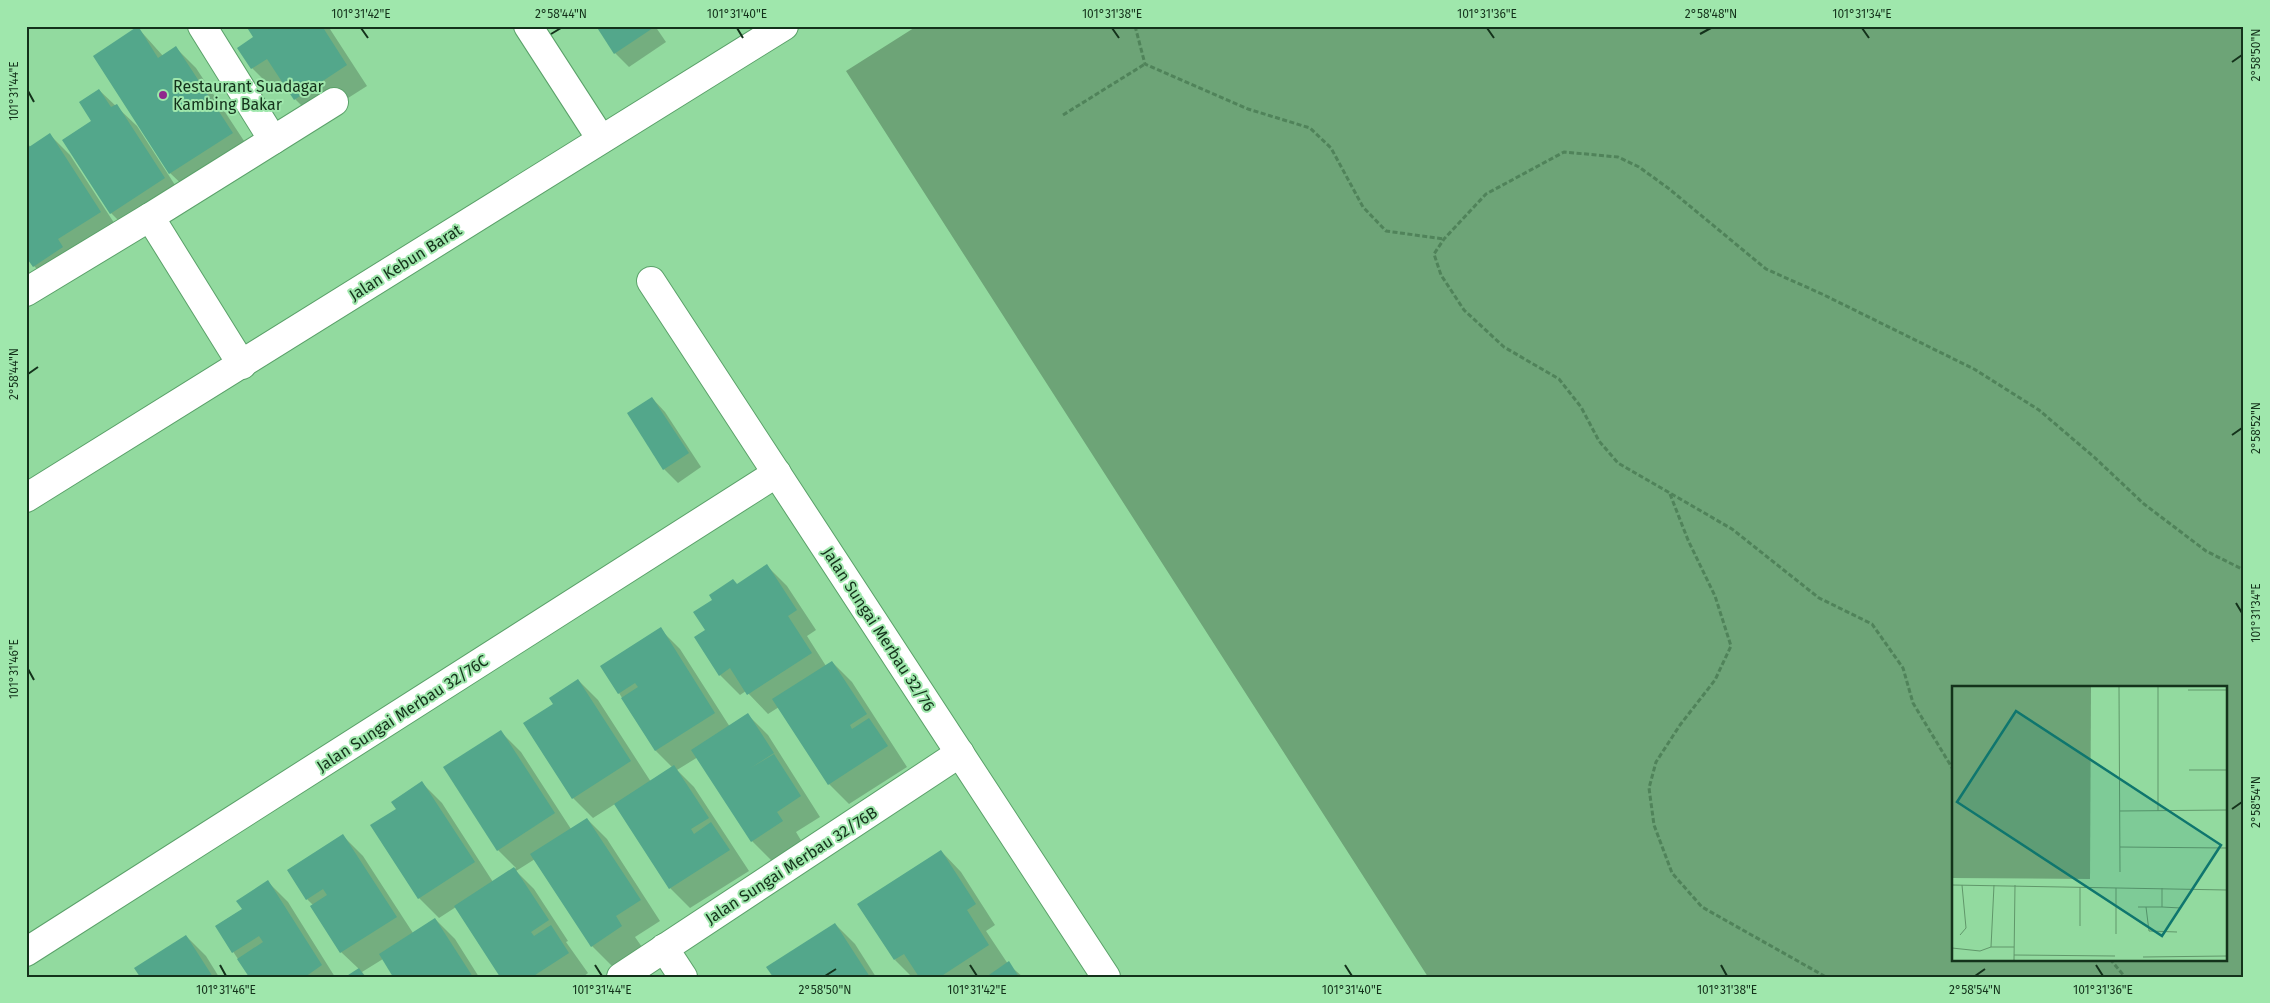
<svg xmlns="http://www.w3.org/2000/svg" width="2270" height="1003" font-family="'Fira Sans',sans-serif">
<rect width="100%" height="100%" fill="#92da9f"/>
<path fill="#6da477" fill-rule="evenodd" d="M 917,26 L 2244,26 L 2244,977 L 1428,977 L 846,71 ZM 1954,687 L 2226,687 L 2226,959 L 1954,959 Z"/>
<g fill="#0003">
<path d="M 247,26 L 328,26 L 367,86 L 315,119 L 295,99 L 283,81 L 272,88 L 252,68 L 255,38 Z"/>
<path d="M 598,26 L 655,26 L 666,42 L 629,67 L 615,53 Z"/>
<path d="M 138,28 L 163,56 L 176,48 L 196,68 L 252,153 L 191,193 L 170,173 Z"/>
<path d="M 99,90 L 137,126 L 184,199 L 131,233 L 111,213 L 92,121 Z"/>
<path d="M 50,135 L 70,155 L 120,232 L 54,286 L 34,266 L 26,255 L 26,143 L 31,147 Z"/>
<path d="M 652,398 L 665,412 L 701,467 L 678,483 L 664,469 Z"/>
<path d="M 767,566 L 787,586 L 816,630 L 807,636 L 826,666 L 832,662 L 852,682 L 907,767 L 849,804 L 829,784 L 779,707 L 768,714 L 746,691 L 740,695 L 720,675 L 706,630 L 737,585 Z"/>
<path d="M 660,629 L 680,649 L 730,727 L 748,715 L 768,735 L 820,817 L 796,832 L 802,842 L 772,861 L 752,841 L 698,757 L 677,770 L 694,787 L 749,871 L 690,908 L 670,888 L 615,804 L 593,818 L 573,798 L 578,680 L 598,700 L 651,782 L 673,768 L 656,751 L 619,693 Z"/>
<path d="M 501,732 L 521,752 L 571,829 L 587,819 L 607,839 L 660,921 L 635,937 L 642,947 L 612,966 L 592,946 L 535,859 L 516,871 L 534,889 L 568,941 L 566,942 L 588,973 L 583,977 L 501,977 L 456,907 L 439,918 L 419,898 L 398,809 L 422,783 L 442,803 L 493,882 L 516,868 L 498,850 Z"/>
<path d="M 343,836 L 363,856 L 413,933 L 435,919 L 455,939 L 479,977 L 395,977 L 383,959 L 362,972 L 366,977 L 347,977 L 359,969 L 341,952 L 313,905 L 307,899 Z"/>
<path d="M 941,851 L 961,872 L 995,925 L 986,931 L 1008,964 L 1023,977 L 912,977 L 895,960 Z"/>
<path d="M 268,882 L 288,902 L 335,977 L 250,977 L 216,926 L 243,909 Z"/>
<path d="M 835,924 L 855,944 L 876,977 L 774,977 Z"/>
<path d="M 186,936 L 206,956 L 219,977 L 141,977 Z"/>
</g>
<g fill="#53a78b">
<path d="M 138,26 L 158,58 L 176,46 L 233,133 L 169,174 L 93,56 Z"/>
<path d="M 246,26 L 322,26 L 347,65 L 294,100 L 267,59 L 251,69 L 237,48 L 253,37 Z"/>
<path d="M 596,26 L 652,26 L 653,28 L 614,54 Z"/>
<path d="M 99,89 L 111,107 L 117,104 L 165,178 L 110,214 L 62,140 L 91,121 L 79,102 Z"/>
<path d="M 50,133 L 101,212 L 58,239 L 63,247 L 33,267 L 26,257 L 26,144 L 29,147 Z"/>
<path d="M 652,397 L 689,453 L 663,470 L 627,413 Z"/>
<path d="M 767,564 L 797,610 L 788,616 L 812,653 L 747,695 L 730,668 L 719,676 L 694,637 L 705,630 L 693,612 L 712,600 L 709,595 L 733,579 L 737,584 Z"/>
<path d="M 661,627 L 715,713 L 655,751 L 621,698 L 638,687 L 635,683 L 618,694 L 600,666 Z"/>
<path d="M 832,661 L 867,714 L 850,725 L 852,729 L 869,718 L 888,746 L 828,785 L 772,699 Z"/>
<path d="M 578,679 L 631,761 L 572,799 L 523,723 L 553,704 L 549,698 Z"/>
<path d="M 748,713 L 774,753 L 749,769 L 774,754 L 801,796 L 777,812 L 783,821 L 751,842 L 691,750 Z"/>
<path d="M 501,730 L 555,813 L 497,851 L 443,767 Z"/>
<path d="M 674,765 L 709,818 L 691,829 L 694,834 L 711,822 L 730,850 L 669,889 L 614,804 Z"/>
<path d="M 422,781 L 475,862 L 418,899 L 370,825 L 396,809 L 391,802 Z"/>
<path d="M 587,818 L 641,900 L 616,916 L 622,926 L 591,947 L 530,854 Z"/>
<path d="M 343,834 L 397,917 L 340,953 L 310,906 L 327,895 L 323,889 L 306,900 L 287,870 Z"/>
<path d="M 941,850 L 976,904 L 967,910 L 989,945 L 940,977 L 919,977 L 904,954 L 894,960 L 857,904 Z"/>
<path d="M 514,867 L 549,920 L 531,932 L 534,936 L 551,925 L 569,953 L 532,977 L 500,977 L 454,906 Z"/>
<path d="M 268,880 L 322,965 L 305,977 L 249,977 L 237,959 L 263,942 L 259,936 L 232,953 L 215,926 L 242,909 L 236,901 Z"/>
<path d="M 435,918 L 473,977 L 393,977 L 379,954 Z"/>
<path d="M 835,923 L 870,977 L 773,977 L 766,967 Z"/>
<path d="M 186,935 L 213,977 L 140,977 L 134,968 Z"/>
<path d="M 1009,961 L 1019,977 L 986,977 Z"/>
<path d="M 359,968 L 365,977 L 345,977 Z"/>
</g>
<g fill="none" stroke-linecap="round" stroke-linejoin="round">
<defs>
<g id="street">
<path d="M 202,26 L 273,140"/>
<path d="M 528,26 L 601,139"/>
<path d="M 150,217 L 334,102"/>
<path d="M 651,281 L 1106,977"/>
<path d="M 26,292 L 150,217 L 242,365"/>
<path d="M 664,948 L 683,977"/>
<path d="M 26,952 L 777,473"/>
<path d="M 621,977 L 960,753"/>
</g>
<path id="secondary" d="M 26,498 L 784,26"/>
</defs>
<use href="#street" stroke="#5aa169" stroke-width="30"/>
<use href="#secondary" stroke="#5aa169" stroke-width="30"/>
<g stroke="#50835a" stroke-width="3" stroke-dasharray="5 2.5" stroke-linecap="butt">
<path d="M 1135,26 L 1145,64 L 1248,109 L 1310,128 L 1331,148 L 1363,207 L 1386,231 L 1444,239"/>
<path d="M 1063,115 L 1145,64"/>
<path d="M 1670,494 L 1688,540 L 1715,596 L 1731,646 L 1715,680 L 1680,725 L 1656,762 L 1649,788 L 1654,825 L 1672,873 L 1702,907 L 1826,977"/>
<path d="M 1954,771 L 1913,703 L 1903,668 L 1872,624 L 1819,598 L 1732,529 L 1618,463 L 1599,441 L 1581,407 L 1559,379 L 1504,347 L 1464,310 L 1441,275 L 1434,254 L 1444,239 L 1486,194 L 1564,152 L 1618,157 L 1639,167 L 1668,188 L 1766,269 L 1822,294 L 1974,369 L 2039,410 L 2094,457 L 2144,504 L 2206,551 L 2244,570"/>
<path d="M 2110,959 L 2125,977"/>
</g>
<use href="#street" stroke="#fff" stroke-width="28"/>
<use href="#secondary" stroke="#fff" stroke-width="28"/>
</g>
<path fill="none" stroke="#14321b" stroke-width="2" d="M 361,28 L 368,38M 737,28 L 743,38M 1112,28 L 1119,38M 1487,28 L 1494,38M 1862,28 L 1869,38M 551,34 L 561,28M 1700,34 L 1711,28M 2232,62 L 2242,55M 28,91 L 34,102M 28,374 L 38,367M 2232,435 L 2242,428M 2236,603 L 2242,613M 28,669 L 34,680M 2232,809 L 2242,802M 220,965 L 226,976M 595,965 L 602,976M 970,965 L 977,976M 1345,965 L 1352,976M 1721,965 L 1727,976M 2096,965 L 2103,976M 825,976 L 836,969M 1975,976 L 1985,969"/>
<circle fill="#90288d" stroke="#9fe7ac" stroke-width="2" cx="163" cy="95" r="5"/>
<g text-anchor="middle" stroke-width="4" stroke-linejoin="round" paint-order="stroke">
<g font-size="16" fill="#14321b" stroke="#9fe7ac" text-anchor="start">
<text x="173" y="92">Restaurant Suadagar<tspan x="173" dy="18">Kambing Bakar</tspan></text>
</g>
<g font-size="16" fill="#14321b" stroke="#9fe7ac">
<text transform="translate(405 262) rotate(-32)" y="6">Jalan Kebun Barat</text>
<text transform="translate(879 629) rotate(57)" y="6">Jalan Sungai Merbau 32/76</text>
<text transform="translate(402 713) rotate(-33)" y="6">Jalan Sungai Merbau 32/76C</text>
<text transform="translate(791 865) rotate(-33)" y="6">Jalan Sungai Merbau 32/76B</text>
</g>
</g>
<g transform="translate(1952 686)">
<rect width="275" height="275" fill="#92da9f"/>
<path d="M 0,1 L 139,1 L 138,193 L 0,192 Z" fill="#6da477"/>
<path fill="none" stroke="#60976a" stroke-width="1" d="M 167,1 L 168,186M 206,1 L 206,125M 236,4 L 275,4M 237,84 L 275,84M 168,125 L 275,124M 168,161 L 275,162M 0,199 L 275,204M 210,202 L 210,221 L 229,222M 186,221 L 210,221M 194,221 L 197,245 L 225,246M 128,240 L 128,201M 164,248 L 164,202M 8,249 L 14,242 L 10,199M 39,261 L 42,199M 0,262 L 28,265 L 39,261 L 62,261M 62,269 L 163,270M 191,271 L 275,270M 62,274 L 63,199"/>
<path fill="#0f766e" fill-opacity="0.15" stroke="#0f766e" stroke-width="2.5" d="M 64,25 L 269,159 L 210,250 L 5,116 Z"/>
<rect width="275" height="275" fill="none" stroke="#14321b" stroke-width="2.5"/>
</g>
<rect width="2270" height="1003" fill="none" stroke="#9fe7ac" stroke-width="55"/>
<rect x="28" y="28" width="2214" height="948" fill="none" stroke="#14321b" stroke-width="2"/>
<g font-size="12" text-anchor="middle" fill="#14321b">
<text x="361" y="18">101°31'42"E</text>
<text x="561" y="18">2°58'44"N</text>
<text x="737" y="18">101°31'40"E</text>
<text x="1112" y="18">101°31'38"E</text>
<text x="1487" y="18">101°31'36"E</text>
<text x="1711" y="18">2°58'48"N</text>
<text x="1862" y="18">101°31'34"E</text>
<text transform="translate(2256 55) rotate(-90)" y="4">2°58'50"N</text>
<text transform="translate(14 91) rotate(-90)" y="4">101°31'44"E</text>
<text transform="translate(14 374) rotate(-90)" y="4">2°58'44"N</text>
<text transform="translate(2256 428) rotate(-90)" y="4">2°58'52"N</text>
<text transform="translate(2256 613) rotate(-90)" y="4">101°31'34"E</text>
<text transform="translate(14 669) rotate(-90)" y="4">101°31'46"E</text>
<text transform="translate(2256 802) rotate(-90)" y="4">2°58'54"N</text>
<text x="226" y="994">101°31'46"E</text>
<text x="602" y="994">101°31'44"E</text>
<text x="825" y="994">2°58'50"N</text>
<text x="977" y="994">101°31'42"E</text>
<text x="1352" y="994">101°31'40"E</text>
<text x="1727" y="994">101°31'38"E</text>
<text x="1975" y="994">2°58'54"N</text>
<text x="2103" y="994">101°31'36"E</text>
</g>
</svg>
